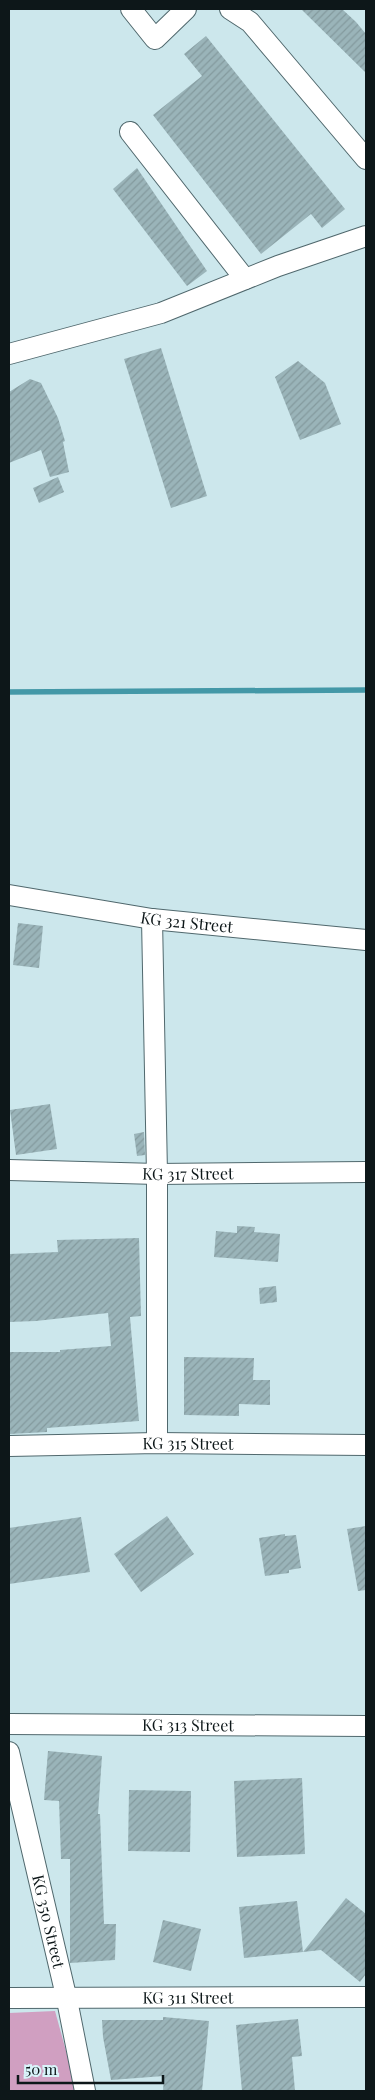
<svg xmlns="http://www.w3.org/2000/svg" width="375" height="2100" font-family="'Playfair Display',serif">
<defs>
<pattern id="building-hatch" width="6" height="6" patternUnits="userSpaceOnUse" patternTransform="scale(1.25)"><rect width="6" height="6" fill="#9ab4b9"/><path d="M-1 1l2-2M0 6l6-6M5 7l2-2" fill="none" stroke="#849a9e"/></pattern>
</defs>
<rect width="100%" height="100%" fill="#cce7ec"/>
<path fill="#d09fc1" d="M 55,2011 L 77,2091 L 9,2091 L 9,2013 Z"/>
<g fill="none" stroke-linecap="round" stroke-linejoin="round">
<path stroke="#4398a7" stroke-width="5.5" d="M 9,692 L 366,690"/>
</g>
<g fill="url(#building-hatch)">
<path d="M 301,9 L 342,9 L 356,22 L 366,34 L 366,73 Z"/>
<path d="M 206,36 L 345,209 L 322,228 L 311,214 L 261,254 L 153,115 L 202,76 L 184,54 Z"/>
<path d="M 137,168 L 207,271 L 187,286 L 113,189 Z"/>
<path d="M 161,348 L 207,496 L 171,508 L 124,359 Z"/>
<path d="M 298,361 L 325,383 L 341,424 L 300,440 L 275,377 Z"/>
<path d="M 30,379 L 41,383 L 58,418 L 65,441 L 63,442 L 69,472 L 50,477 L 41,450 L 9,463 L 9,392 Z"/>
<path d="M 58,477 L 64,492 L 39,503 L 33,488 Z"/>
<path d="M 18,923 L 43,926 L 39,968 L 13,965 Z"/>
<path d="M 50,1104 L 57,1149 L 16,1155 L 10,1110 Z"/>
<path d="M 144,1132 L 145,1155 L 137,1156 L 134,1134 Z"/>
<path d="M 237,1226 L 255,1227 L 254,1232 L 280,1234 L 278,1262 L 214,1257 L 216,1231 L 237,1233 Z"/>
<path d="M 139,1238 L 141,1316 L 130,1317 L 139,1421 L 47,1428 L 47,1432 L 10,1434 L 9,1352 L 60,1352 L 60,1350 L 111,1346 L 108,1313 L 36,1321 L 9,1322 L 9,1254 L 58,1252 L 57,1240 Z"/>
<path d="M 276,1286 L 277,1302 L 260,1304 L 259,1288 Z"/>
<path d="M 184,1357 L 254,1358 L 253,1380 L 270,1380 L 270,1405 L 239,1404 L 239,1416 L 184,1415 Z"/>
<path d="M 167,1516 L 194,1554 L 141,1592 L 114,1554 Z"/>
<path d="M 81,1517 L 90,1572 L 9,1584 L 9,1528 Z"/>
<path d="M 366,1526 L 366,1590 L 358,1591 L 347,1529 Z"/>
<path d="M 285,1534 L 285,1536 L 296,1535 L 301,1568 L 289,1570 L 289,1573 L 265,1576 L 259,1538 Z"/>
<path d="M 48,1751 L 102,1756 L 98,1814 L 100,1814 L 104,1924 L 116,1924 L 115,1960 L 70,1963 L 70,1859 L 61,1859 L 59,1801 L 44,1800 Z"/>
<path d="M 302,1778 L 305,1854 L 237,1857 L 234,1781 Z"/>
<path d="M 129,1790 L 191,1791 L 190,1852 L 128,1851 Z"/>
<path d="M 346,1898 L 366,1914 L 366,1974 L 360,1982 L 321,1950 L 303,1952 Z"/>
<path d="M 297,1901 L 303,1952 L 244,1958 L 239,1907 Z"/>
<path d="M 163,1920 L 201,1929 L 191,1971 L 153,1962 Z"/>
<path d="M 163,2017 L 209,2021 L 202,2091 L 163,2091 L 164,2076 L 111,2080 L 103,2037 L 102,2020 L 163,2020 Z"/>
<path d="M 298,2019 L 302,2056 L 292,2057 L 295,2091 L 242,2091 L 236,2025 Z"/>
</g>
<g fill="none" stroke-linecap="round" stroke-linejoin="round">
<defs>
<g id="street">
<path d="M 131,9 L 155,39 L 186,9"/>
<path d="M 230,9 L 250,22 L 366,159"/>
<path d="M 130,132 L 245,279"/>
<path d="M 9,354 L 161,313 L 278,266 L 366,236"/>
<path id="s1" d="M 9,895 L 152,919 L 366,940"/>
<path d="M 152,919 L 157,1174 L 157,1443"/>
<path id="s2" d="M 9,1170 L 157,1174 L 366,1172"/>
<path id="s3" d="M 9,1446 L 157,1443 L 366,1445"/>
<path id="s4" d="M 9,1724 L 366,1726"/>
<path id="s5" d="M 9,1752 L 67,2000 L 85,2091"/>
<path id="s6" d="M 9,1998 L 366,1997"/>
</g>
</defs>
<use href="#street" stroke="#50686d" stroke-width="22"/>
<use href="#street" stroke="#fff" stroke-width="20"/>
</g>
<g text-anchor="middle" stroke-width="5" stroke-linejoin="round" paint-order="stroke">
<g font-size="16" fill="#0d1719" stroke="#d9f4fa">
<text dy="6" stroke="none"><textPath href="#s1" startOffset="180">KG 321 Street</textPath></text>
<text dy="6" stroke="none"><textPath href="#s2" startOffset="179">KG 317 Street</textPath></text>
<text dy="6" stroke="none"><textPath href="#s3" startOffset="179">KG 315 Street</textPath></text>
<text dy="6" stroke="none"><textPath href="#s4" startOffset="179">KG 313 Street</textPath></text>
<text dy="6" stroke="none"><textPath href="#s5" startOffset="174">KG 350 Street</textPath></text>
<text dy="6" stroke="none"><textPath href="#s6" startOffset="179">KG 311 Street</textPath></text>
</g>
</g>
<rect width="375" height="2100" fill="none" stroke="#0d1719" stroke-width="20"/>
<path d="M18 2075v8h145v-8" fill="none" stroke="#0d1719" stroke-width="2.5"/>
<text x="25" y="2075" font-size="15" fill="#0d1719" stroke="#d9f4fa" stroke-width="4" paint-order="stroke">50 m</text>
</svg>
